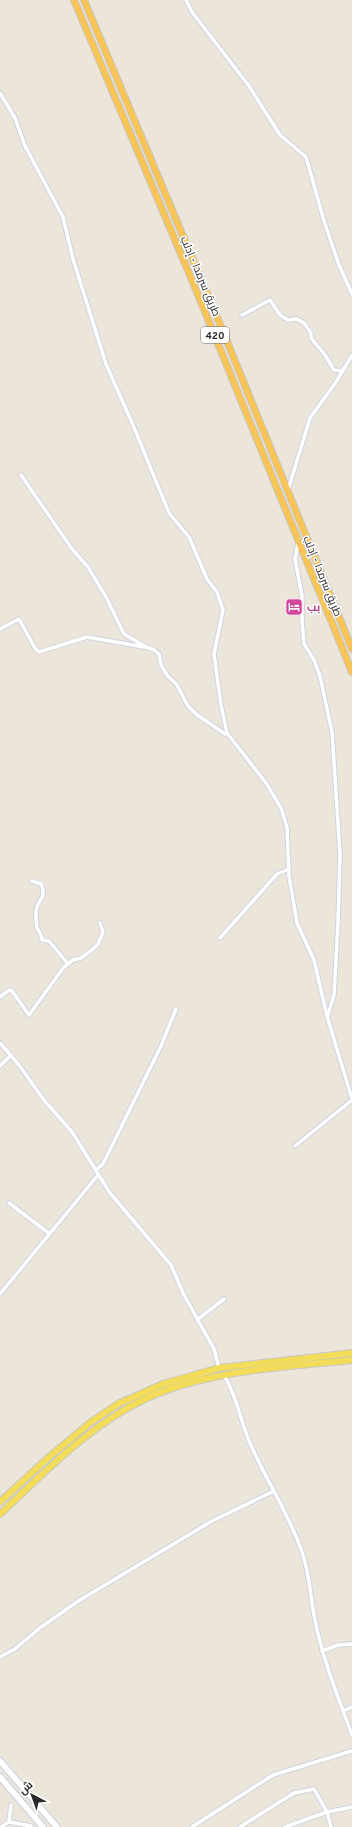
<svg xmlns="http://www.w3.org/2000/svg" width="352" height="1827" font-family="Overpass,Cairo,sans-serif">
<rect width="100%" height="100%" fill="#ece6da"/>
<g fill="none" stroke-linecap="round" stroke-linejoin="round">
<defs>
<g id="minor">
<path d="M 186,0 L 192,12 L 249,86 L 280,135 L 306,157 L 324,221 L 339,265 L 352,294"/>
<path d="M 0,93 L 15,118 L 25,146 L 63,217 L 73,259 L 106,364 L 133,425 L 169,513 L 189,537 L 207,579 L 217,592 L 223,610 L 214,654 L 221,705 L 227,733 L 266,783 L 281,808 L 287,827 L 289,876 L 297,923 L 314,960 L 327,1016 L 352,1099"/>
<path d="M 242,315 L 270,300 L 280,315 L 288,320 L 297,319 L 304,323 L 311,333 L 311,338 L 325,355 L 334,370 L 343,371"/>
<path d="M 21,475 L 72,549 L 88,567 L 106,597 L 124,634 L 146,647 L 154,650 L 159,654 L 161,665 L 167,675 L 177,685 L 188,706 L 196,714 L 225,734 L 227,733"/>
<path d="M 288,490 L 310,418 L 336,382 L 352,355"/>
<path d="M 298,543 L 295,559 L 302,596 L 302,621 L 304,644 L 314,660 L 320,676 L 332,732 L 337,808 L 340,854 L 338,924 L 334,995 L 328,1015"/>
<path d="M 0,629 L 19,619 L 35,648 L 39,652 L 87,637 L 144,647"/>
<path d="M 32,881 L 41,884 C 48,900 37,898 36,911 C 36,916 36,923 37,928 C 39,932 42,935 42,940 L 49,941 L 68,964"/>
<path d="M 220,938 L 277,874 L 289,869"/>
<path d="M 0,997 L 9,990 L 12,991 L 29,1015 L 64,967 L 73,960 L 81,958 L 93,949 L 98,944 L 103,932 L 100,923"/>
<path d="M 0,1043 L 19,1065 L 44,1100 L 72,1132 L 110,1193 L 171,1265 L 184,1295 L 214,1349 L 219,1368"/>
<path d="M 0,1066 L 11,1055"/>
<path d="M 295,1146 L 352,1100"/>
<path d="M 96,1170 L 103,1164 L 161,1046 L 176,1009"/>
<path d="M 9,1203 L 50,1234"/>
<path d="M 0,1294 L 98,1175"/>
<path d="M 197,1320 L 224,1299"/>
<path d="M 224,1375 C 237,1396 240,1420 250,1443 C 266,1480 289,1514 302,1552 C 310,1574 310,1597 315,1620 C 323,1660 338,1697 352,1735"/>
<path d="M 322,1651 L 338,1645 L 352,1644"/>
<path d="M 0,1657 L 15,1649 L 41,1627 L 80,1600 L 212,1521 L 274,1491"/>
<path d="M 343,1711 L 352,1707"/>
<path d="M 9,1822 L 11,1805"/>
<path d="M 1,1827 L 9,1822 L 31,1826"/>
<path d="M 192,1827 L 273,1775 L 352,1751"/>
<path d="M 240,1827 L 294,1793 L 314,1789 L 327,1812 L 331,1827"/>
<path d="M 285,1827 L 327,1812 L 352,1807"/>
</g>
<g id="secondary">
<path d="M 0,1761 L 57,1827"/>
<path d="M 0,1777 L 43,1827"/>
</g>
<g id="primary">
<path d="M 0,1502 L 49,1457 L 91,1422 L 118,1404 L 163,1384 L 219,1368 L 352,1353"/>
<path d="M 0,1514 C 45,1472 90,1424 147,1398 C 207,1370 287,1367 352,1360"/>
</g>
<g id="trunk">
<path d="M 74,0 L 194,285 L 352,672"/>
<path d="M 84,0 L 222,329 L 352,649"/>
</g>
</defs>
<use href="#minor" stroke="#d0d2e2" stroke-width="5.5"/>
<use href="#secondary" stroke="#d0d2e2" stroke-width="8"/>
<use href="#primary" stroke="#c7c7c7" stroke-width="8"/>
<use href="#trunk" stroke="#c7c7c7" stroke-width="8"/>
<use href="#minor" stroke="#fff" stroke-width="3.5"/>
<use href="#secondary" stroke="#fff" stroke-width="5.5"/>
<use href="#primary" stroke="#f2dc59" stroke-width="6"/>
<use href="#trunk" stroke="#f8c456" stroke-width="6"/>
</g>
<defs>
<symbol id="hotel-square" viewBox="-11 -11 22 22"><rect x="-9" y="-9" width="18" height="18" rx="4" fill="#d1479c" stroke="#fff"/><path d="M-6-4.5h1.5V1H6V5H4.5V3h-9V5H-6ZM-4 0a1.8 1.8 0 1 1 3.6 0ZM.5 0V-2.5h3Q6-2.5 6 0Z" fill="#fff"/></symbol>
</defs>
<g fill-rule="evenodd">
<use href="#hotel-square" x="284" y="597" width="20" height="20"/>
</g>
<g text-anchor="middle" stroke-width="3" stroke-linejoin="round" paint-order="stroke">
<rect fill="#fff" stroke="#696969" stroke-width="1" x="201" y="327" width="28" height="16" rx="3"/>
<g font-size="10" font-weight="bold" fill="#292929">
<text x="215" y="339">420</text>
</g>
<g font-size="11" fill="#292929" stroke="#fff">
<text transform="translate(201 276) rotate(67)" y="4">طريق سرمدا - إدلب</text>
<text transform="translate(323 576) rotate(68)" y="4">طريق سرمدا - إدلب</text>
</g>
<g font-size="11" font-weight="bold" fill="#b23c85" stroke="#fff" text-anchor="start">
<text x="307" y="611">بب</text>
</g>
</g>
<g transform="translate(32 1795) rotate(319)" stroke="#ffffff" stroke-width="3" paint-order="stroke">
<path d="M0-3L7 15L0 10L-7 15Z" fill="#292929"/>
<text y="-6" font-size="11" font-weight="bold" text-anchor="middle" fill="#292929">ش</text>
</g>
</svg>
